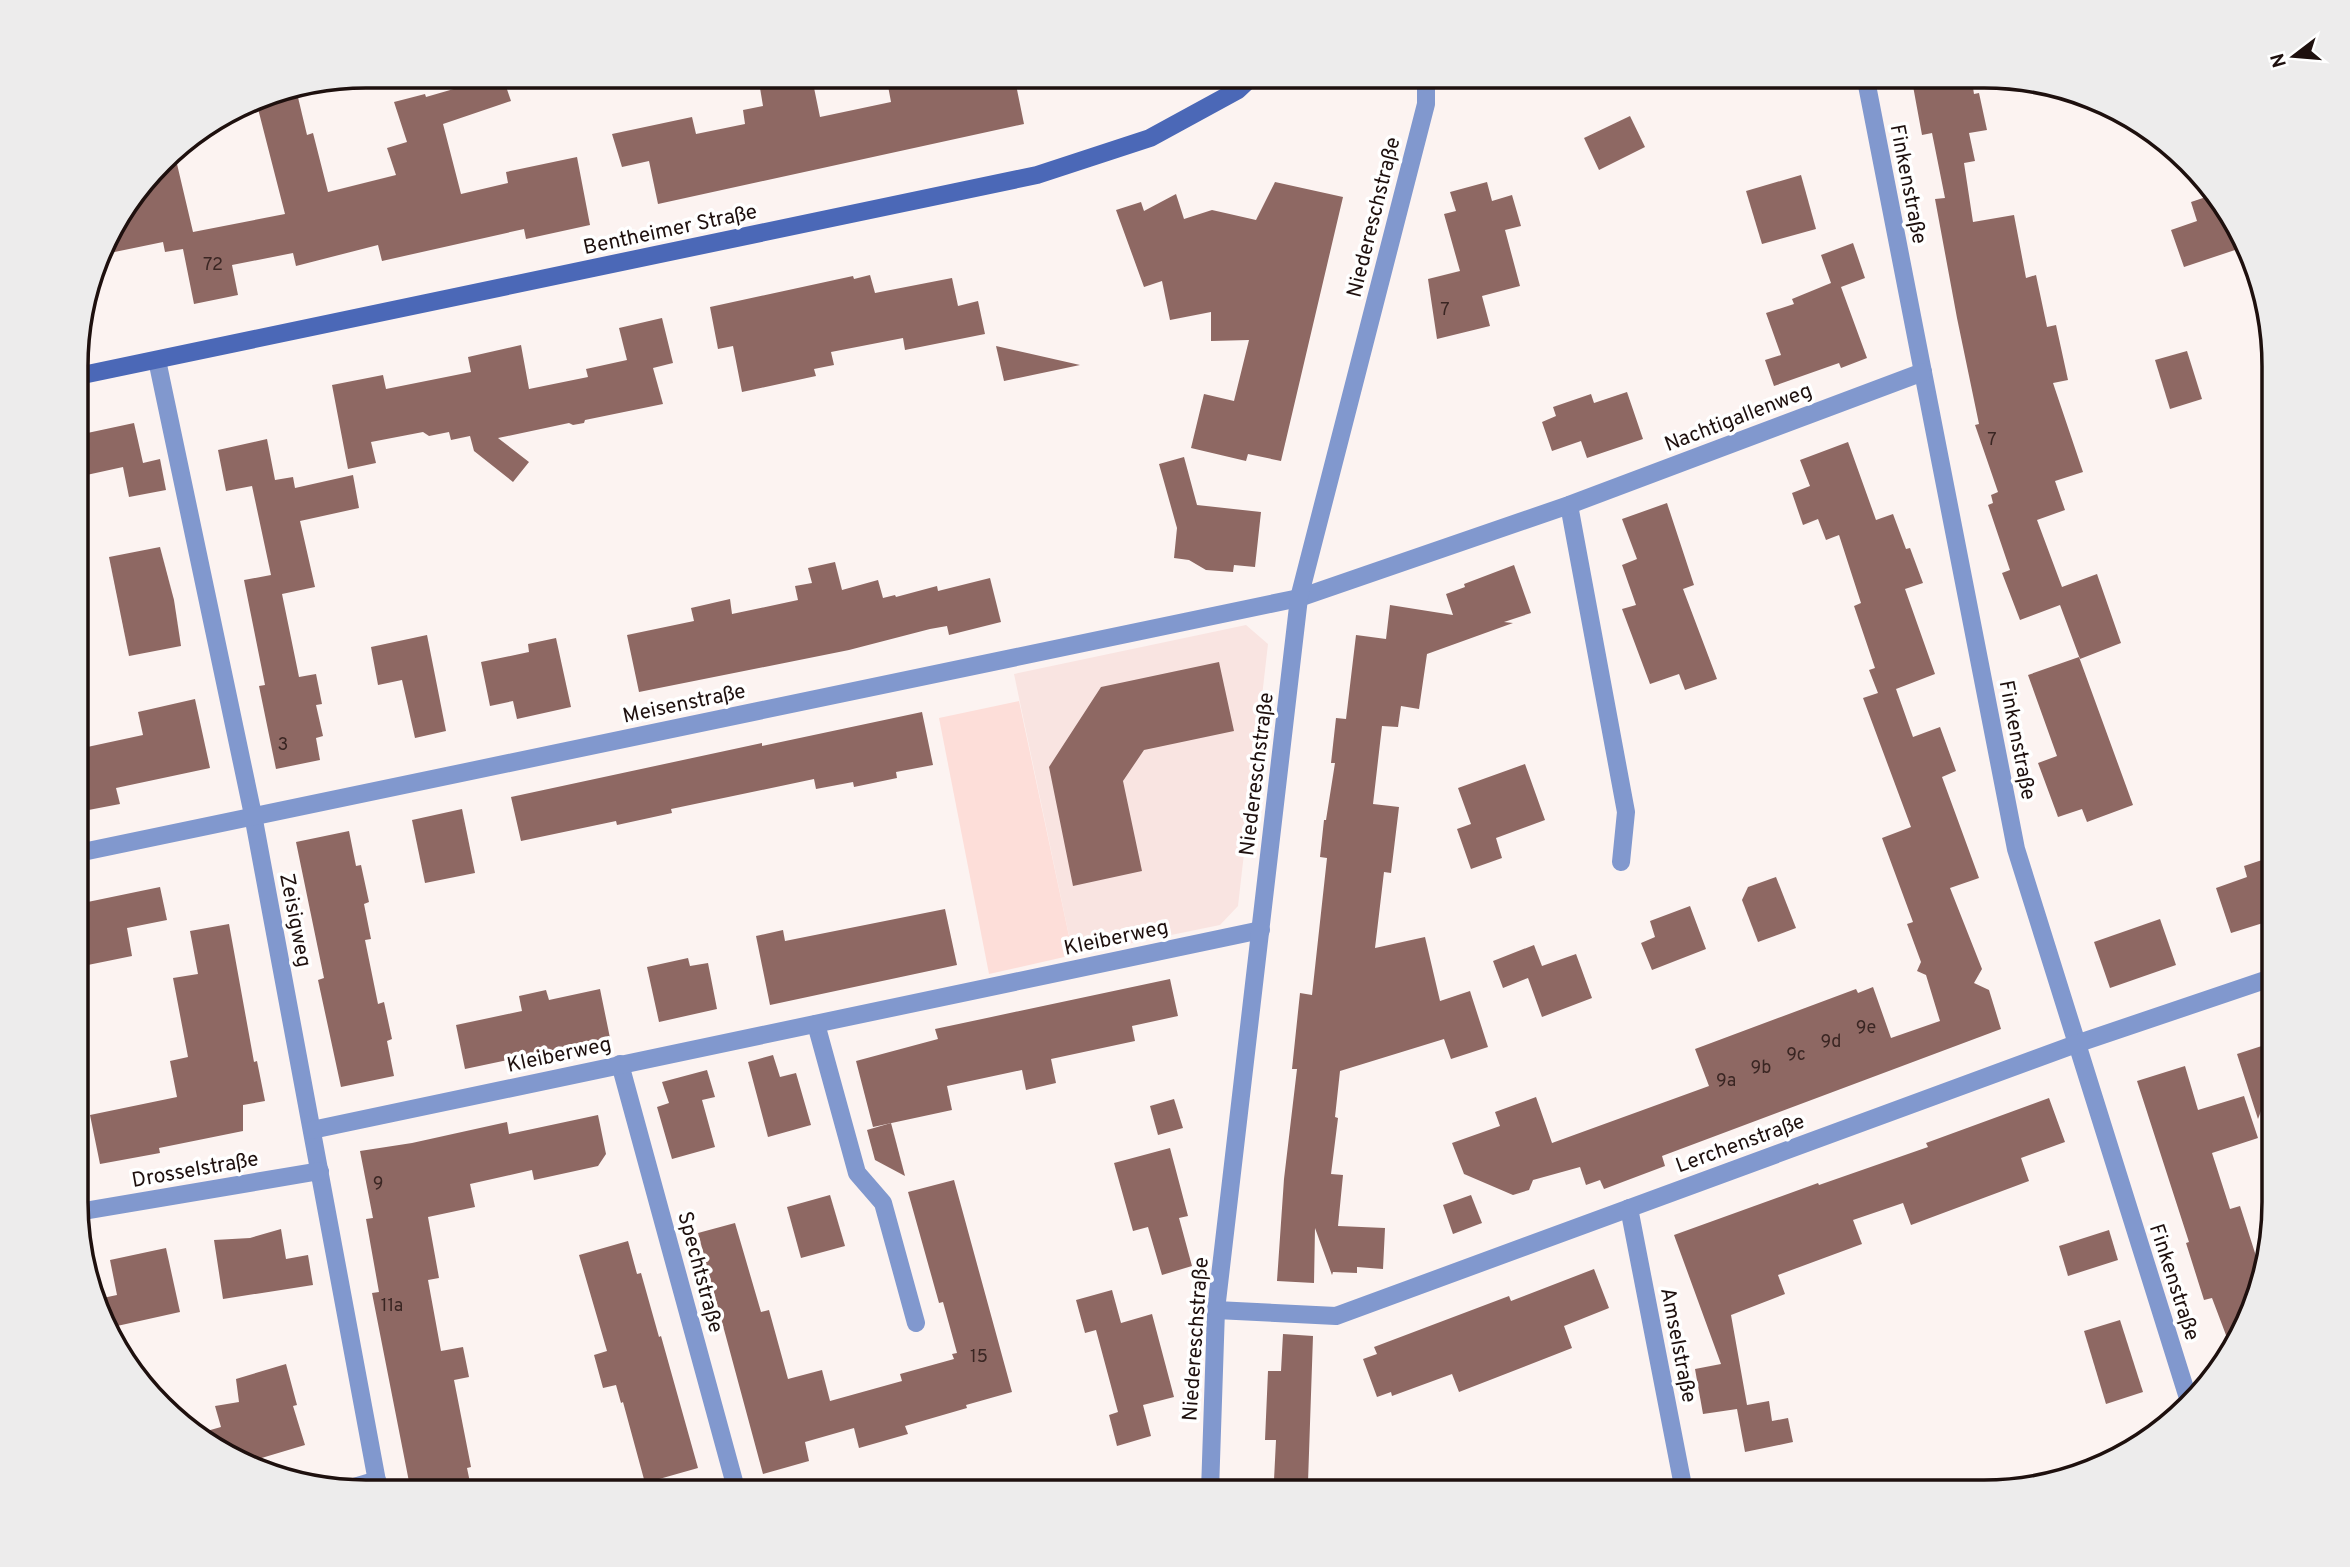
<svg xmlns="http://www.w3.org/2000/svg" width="2350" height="1567" font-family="Overpass,sans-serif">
<rect width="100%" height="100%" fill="#fcf3f1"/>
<path fill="#f9e4e1" d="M 1246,625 L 1268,644 L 1238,906 L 1220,925 L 1073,955 L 1014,674 Z"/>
<path fill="#fdded9" d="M 1019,701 L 1073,955 L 989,974 L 939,718 Z"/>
<g fill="#8e6863">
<path d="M 502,75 L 511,101 L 443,124 L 461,194 L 508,183 L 506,172 L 577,157 L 590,225 L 526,239 L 524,229 L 382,261 L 378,245 L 296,266 L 293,253 L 232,265 L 238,295 L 194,304 L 183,249 L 165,252 L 163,242 L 100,255 L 105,237 L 157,170 L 177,164 L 193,232 L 285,214 L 255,97 L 296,89 L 307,135 L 313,133 L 328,192 L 396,175 L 387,148 L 407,142 L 394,102 L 425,94 L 426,97 Z"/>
<path d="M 886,75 L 1014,75 L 1024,124 L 658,204 L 649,161 L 622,167 L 612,134 L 692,117 L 696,134 L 745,124 L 743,110 L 763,106 L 760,88 L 812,78 L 820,117 L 891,102 Z"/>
<path d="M 1971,75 L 1974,94 L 1979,93 L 1987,130 L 1969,133 L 1975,161 L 1964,163 L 1973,222 L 2014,215 L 2026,278 L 2036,275 L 2047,327 L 2056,325 L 2068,380 L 2053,383 L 2083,472 L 2055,481 L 2065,510 L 2037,520 L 2062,587 L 2097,574 L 2121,643 L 2080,659 L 2060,605 L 2020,620 L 2002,573 L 2010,570 L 1988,505 L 1993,503 L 1991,495 L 1998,492 L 1975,425 L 1979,424 L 1957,318 L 1935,199 L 1945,198 L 1932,133 L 1922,135 L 1913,86 Z"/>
<path d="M 1630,116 L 1645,147 L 1599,170 L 1584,138 Z"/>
<path d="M 1801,175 L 1816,229 L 1762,244 L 1746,191 Z"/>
<path d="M 1275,182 L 1343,197 L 1281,461 L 1248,454 L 1246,461 L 1191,448 L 1204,394 L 1234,401 L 1249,340 L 1211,341 L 1211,312 L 1170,320 L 1162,281 L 1144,287 L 1116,210 L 1141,202 L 1144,211 L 1176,194 L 1184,219 L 1212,210 L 1256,220 Z"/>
<path d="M 1487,182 L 1492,201 L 1512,195 L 1521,226 L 1505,230 L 1520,286 L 1482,296 L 1490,326 L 1437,339 L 1428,279 L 1460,271 L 1444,214 L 1456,211 L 1450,192 Z"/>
<path d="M 2206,197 L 2214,197 L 2236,221 L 2244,247 L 2184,267 L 2171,230 L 2197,221 L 2191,202 Z"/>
<path d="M 1853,243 L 1865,278 L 1841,287 L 1867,358 L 1841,368 L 1839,363 L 1774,386 L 1765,360 L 1781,355 L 1766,313 L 1794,304 L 1792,299 L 1831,283 L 1821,255 Z"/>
<path d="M 870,275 L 875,293 L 952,278 L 958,306 L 978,301 L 985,334 L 905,350 L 903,338 L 831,352 L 834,365 L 814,369 L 816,376 L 742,392 L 733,346 L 718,349 L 710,307 L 853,276 L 854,279 Z"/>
<path d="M 662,318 L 673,363 L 653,368 L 663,404 L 585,420 L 584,423 L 573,425 L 569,423 L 498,438 L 529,462 L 513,482 L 474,451 L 470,436 L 451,440 L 449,432 L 429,436 L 423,432 L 371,442 L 376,463 L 348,469 L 332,385 L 383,375 L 386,389 L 471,372 L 468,357 L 521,345 L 529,389 L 588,377 L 586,369 L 627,360 L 619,328 Z"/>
<path d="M 996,346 L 1080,365 L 1004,381 Z"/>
<path d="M 2187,351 L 2202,399 L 2170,409 L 2155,360 Z"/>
<path d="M 1627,392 L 1643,439 L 1587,458 L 1581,441 L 1552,451 L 1542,422 L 1556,416 L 1553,407 L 1591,394 L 1594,403 Z"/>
<path d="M 134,423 L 143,463 L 160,459 L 166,490 L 129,497 L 123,467 L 82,476 L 78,454 L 78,435 Z"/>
<path d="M 267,439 L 275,480 L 293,477 L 295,488 L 353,475 L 359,508 L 300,521 L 315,587 L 282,594 L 299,677 L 316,674 L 322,704 L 316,705 L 323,736 L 316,738 L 320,760 L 276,769 L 259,686 L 265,685 L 244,580 L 271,575 L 252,486 L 226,491 L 218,450 Z"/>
<path d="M 1848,442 L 1876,520 L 1893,514 L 1906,549 L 1910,548 L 1923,583 L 1905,589 L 1935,674 L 1896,689 L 1913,737 L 1940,727 L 1956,771 L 1942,777 L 1979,878 L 1950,888 L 1982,969 L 1974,983 L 1989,990 L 2001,1029 L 1662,1156 L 1665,1166 L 1604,1189 L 1600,1180 L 1586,1185 L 1580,1167 L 1533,1180 L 1529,1190 L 1513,1195 L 1464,1174 L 1452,1143 L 1500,1126 L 1495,1112 L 1536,1097 L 1552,1143 L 1709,1086 L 1695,1049 L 1856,989 L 1858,993 L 1873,987 L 1891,1038 L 1940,1021 L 1926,975 L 1917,971 L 1921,962 L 1907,924 L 1913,922 L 1882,838 L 1911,827 L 1863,698 L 1878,693 L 1869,670 L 1875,668 L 1854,606 L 1861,603 L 1839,535 L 1826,540 L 1818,519 L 1803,525 L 1792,493 L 1810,486 L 1800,460 Z"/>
<path d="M 1184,457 L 1197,505 L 1261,512 L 1255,567 L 1234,565 L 1233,572 L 1206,570 L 1189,560 L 1174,558 L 1177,528 L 1159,464 Z"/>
<path d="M 1667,503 L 1694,585 L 1683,589 L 1717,679 L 1685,690 L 1679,674 L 1650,684 L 1622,609 L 1636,605 L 1622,565 L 1637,559 L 1622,519 Z"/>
<path d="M 160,547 L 174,600 L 181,646 L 129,656 L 109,557 Z"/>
<path d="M 835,562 L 842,590 L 878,580 L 883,598 L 895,595 L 896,597 L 937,586 L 938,591 L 990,578 L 1001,622 L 949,635 L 947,626 L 930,629 L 849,650 L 639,692 L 627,635 L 694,621 L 691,608 L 730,599 L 732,614 L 798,600 L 795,586 L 812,583 L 808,568 Z"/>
<path d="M 1514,565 L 1531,613 L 1504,622 L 1513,623 L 1427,654 L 1419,709 L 1401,706 L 1398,727 L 1382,726 L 1373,804 L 1399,807 L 1391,873 L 1384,872 L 1375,948 L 1425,937 L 1440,1001 L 1470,991 L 1488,1047 L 1451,1059 L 1444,1039 L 1340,1071 L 1335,1117 L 1338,1118 L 1331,1174 L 1343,1175 L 1338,1226 L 1385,1228 L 1383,1269 L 1357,1267 L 1357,1273 L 1333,1272 L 1332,1275 L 1315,1228 L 1314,1283 L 1277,1281 L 1284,1179 L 1297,1069 L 1292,1069 L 1300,993 L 1312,995 L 1327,858 L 1320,857 L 1324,820 L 1326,820 L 1335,763 L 1331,763 L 1336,718 L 1346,719 L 1356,635 L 1386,639 L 1390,605 L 1453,615 L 1446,594 L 1465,587 L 1464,584 Z"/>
<path d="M 427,635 L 446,731 L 415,738 L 402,680 L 378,685 L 371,647 Z"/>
<path d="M 556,638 L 571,707 L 517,719 L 513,701 L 490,706 L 481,662 L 529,652 L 528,644 Z"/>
<path d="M 2079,657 L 2133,805 L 2087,822 L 2082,809 L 2058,817 L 2038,763 L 2057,756 L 2028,675 Z"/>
<path d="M 1219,662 L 1234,731 L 1144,750 L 1123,781 L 1142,871 L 1073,886 L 1049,767 L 1101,687 Z"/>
<path d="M 195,699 L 210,768 L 116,788 L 120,804 L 78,812 L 78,749 L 143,735 L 138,712 Z"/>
<path d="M 922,712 L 933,765 L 896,772 L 897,778 L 854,787 L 853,782 L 816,789 L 814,779 L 671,809 L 672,813 L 617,825 L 616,821 L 521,841 L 511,797 L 762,743 L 762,746 Z"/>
<path d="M 1525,764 L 1545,820 L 1496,838 L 1502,858 L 1471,869 L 1457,829 L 1471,824 L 1458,788 Z"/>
<path d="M 462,809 L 475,873 L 425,883 L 412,820 Z"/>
<path d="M 349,831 L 356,866 L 361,865 L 369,902 L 364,904 L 371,939 L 365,940 L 378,1004 L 384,1002 L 392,1039 L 387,1041 L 394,1076 L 341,1087 L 318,980 L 324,978 L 296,842 Z"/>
<path d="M 2274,856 L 2274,941 L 2269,942 L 2263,923 L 2231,933 L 2216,888 L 2247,877 L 2244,866 Z"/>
<path d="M 1776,877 L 1796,928 L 1758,942 L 1742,900 L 1748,887 Z"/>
<path d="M 160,887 L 167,920 L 127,928 L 132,956 L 78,967 L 78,904 Z"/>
<path d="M 1690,906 L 1706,949 L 1652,970 L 1641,943 L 1655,937 L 1650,921 Z"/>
<path d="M 945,909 L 957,965 L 770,1005 L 756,936 L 783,930 L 785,941 Z"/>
<path d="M 2160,919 L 2176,965 L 2110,988 L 2094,942 Z"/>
<path d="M 229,924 L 254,1062 L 257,1061 L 265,1101 L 243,1105 L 243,1131 L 159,1148 L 160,1153 L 100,1164 L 90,1115 L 177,1097 L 170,1061 L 188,1057 L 173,978 L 198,974 L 190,931 Z"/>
<path d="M 1534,945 L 1542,966 L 1576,954 L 1592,998 L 1542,1017 L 1528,978 L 1503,988 L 1493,961 Z"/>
<path d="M 688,958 L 690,966 L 708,963 L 717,1009 L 659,1022 L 647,967 Z"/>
<path d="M 1170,979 L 1178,1016 L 1132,1026 L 1135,1041 L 1051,1059 L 1056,1083 L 1026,1090 L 1022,1070 L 947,1086 L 952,1110 L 873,1127 L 856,1061 L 938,1039 L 935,1029 Z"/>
<path d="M 600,989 L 610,1038 L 465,1069 L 456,1025 L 522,1011 L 519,996 L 546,990 L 549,1000 Z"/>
<path d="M 2274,1042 L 2274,1086 L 2270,1087 L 2258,1119 L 2237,1054 Z"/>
<path d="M 773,1055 L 780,1077 L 796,1073 L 811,1125 L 768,1137 L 748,1062 Z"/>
<path d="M 2185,1066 L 2198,1110 L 2244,1096 L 2258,1138 L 2212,1153 L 2230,1209 L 2240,1206 L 2263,1278 L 2259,1294 L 2232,1351 L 2212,1298 L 2204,1300 L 2186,1243 L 2189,1242 L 2137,1081 Z"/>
<path d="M 707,1070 L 715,1097 L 702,1100 L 715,1147 L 672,1159 L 657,1107 L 669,1103 L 662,1082 Z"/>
<path d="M 2049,1098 L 2065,1142 L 2021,1158 L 2029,1181 L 1911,1225 L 1903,1203 L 1853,1220 L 1862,1244 L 1778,1275 L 1785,1294 L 1731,1315 L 1747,1405 L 1769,1401 L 1772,1421 L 1788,1418 L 1793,1442 L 1745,1452 L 1737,1409 L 1703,1414 L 1695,1369 L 1721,1364 L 1674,1235 L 1818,1183 L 1819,1185 L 1928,1147 L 1926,1143 Z"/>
<path d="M 1174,1099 L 1183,1128 L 1158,1135 L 1150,1106 Z"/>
<path d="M 598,1115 L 606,1154 L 598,1166 L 534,1180 L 532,1170 L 470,1184 L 475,1207 L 428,1217 L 439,1278 L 428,1280 L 441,1351 L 463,1347 L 469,1377 L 454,1380 L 471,1467 L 467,1468 L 472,1492 L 411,1492 L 372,1293 L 379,1292 L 366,1219 L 373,1218 L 360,1151 L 412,1143 L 507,1122 L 509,1134 Z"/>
<path d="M 891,1123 L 905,1176 L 875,1160 L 867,1130 Z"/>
<path d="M 1170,1148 L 1188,1216 L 1179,1218 L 1192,1266 L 1162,1275 L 1148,1227 L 1133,1231 L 1114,1163 Z"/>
<path d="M 954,1180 L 1012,1392 L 966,1405 L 967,1408 L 905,1426 L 908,1434 L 859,1448 L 854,1428 L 805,1442 L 809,1461 L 763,1474 L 698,1233 L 735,1223 L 761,1312 L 769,1310 L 788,1379 L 822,1370 L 830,1401 L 902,1381 L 900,1374 L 954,1359 L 952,1354 L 957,1353 L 943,1302 L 939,1303 L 908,1192 Z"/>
<path d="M 830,1195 L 845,1246 L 801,1258 L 787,1207 Z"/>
<path d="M 1471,1195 L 1482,1223 L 1453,1234 L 1443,1205 Z"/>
<path d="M 281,1229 L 286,1259 L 308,1255 L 313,1285 L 223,1299 L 214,1240 L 250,1238 Z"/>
<path d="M 2109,1230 L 2118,1260 L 2068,1276 L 2059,1246 Z"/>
<path d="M 628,1241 L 637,1274 L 641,1273 L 659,1337 L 661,1336 L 698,1468 L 645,1483 L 623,1402 L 621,1403 L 616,1385 L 603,1388 L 594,1355 L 607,1351 L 579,1255 Z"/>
<path d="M 166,1248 L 180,1312 L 108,1328 L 98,1299 L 117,1295 L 110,1260 Z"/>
<path d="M 1594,1269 L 1609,1308 L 1564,1326 L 1572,1348 L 1459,1392 L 1452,1374 L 1392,1396 L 1391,1392 L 1377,1397 L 1363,1359 L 1377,1354 L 1374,1347 L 1509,1296 L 1511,1301 Z"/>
<path d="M 1112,1290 L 1121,1323 L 1152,1314 L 1174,1397 L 1143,1405 L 1151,1436 L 1117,1446 L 1109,1415 L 1118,1412 L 1096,1330 L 1085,1333 L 1076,1300 Z"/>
<path d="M 2120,1320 L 2143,1392 L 2106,1404 L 2084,1331 Z"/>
<path d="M 1283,1334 L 1313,1336 L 1308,1482 L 1274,1480 L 1276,1440 L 1265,1440 L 1268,1371 L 1281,1371 Z"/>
<path d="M 286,1364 L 297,1405 L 293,1406 L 305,1445 L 245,1463 L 204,1443 L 196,1434 L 221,1427 L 215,1406 L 239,1402 L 236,1379 Z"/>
</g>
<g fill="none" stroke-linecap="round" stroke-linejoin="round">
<g stroke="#8198ce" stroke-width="18">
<path d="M 1865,75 L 2016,849 L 2188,1398"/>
<path d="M 157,360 L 253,815 L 379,1492"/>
<path d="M 1569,505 L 1626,812 L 1621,862"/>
<path d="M 78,853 L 1299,598 L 1569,505 L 1923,372"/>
<path d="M 816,1024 L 857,1173 L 883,1203 L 916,1323"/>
<path d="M 620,1064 L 737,1492"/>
<path d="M 312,1130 L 1261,930"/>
<path d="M 1629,1208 L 1684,1491"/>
<path d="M 78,1212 L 320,1171"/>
<path d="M 1216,1310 L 1336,1316 L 2076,1044 L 2274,977"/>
<path d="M 347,1489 L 377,1480"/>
<path d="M 1210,1491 L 1216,1310 L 1299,598 L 1426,104 L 1426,75"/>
</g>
<path stroke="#4b68b7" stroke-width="18" d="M 78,376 L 1037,175 L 1150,138 L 1238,90 L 1254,75"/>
</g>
<g text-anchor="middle" stroke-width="7" stroke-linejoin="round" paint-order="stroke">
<g font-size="18" fill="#3a2623">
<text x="213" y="270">72</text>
<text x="1445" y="315">7</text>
<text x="1992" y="445">7</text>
<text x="283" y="750">3</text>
<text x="1866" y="1033">9e</text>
<text x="1831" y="1047">9d</text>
<text x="1796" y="1060">9c</text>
<text x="1761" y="1073">9b</text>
<text x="1726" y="1086">9a</text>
<text x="378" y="1189">9</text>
<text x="392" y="1311">11a</text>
<text x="979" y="1362">15</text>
</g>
<g font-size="21" fill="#1e100e" stroke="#fff">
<text transform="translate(1909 184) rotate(79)" y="7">Finkenstraße</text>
<text transform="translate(1373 217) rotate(-76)" y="7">Niedereschstraße</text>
<text transform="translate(670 229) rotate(-12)" y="7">Bentheimer Straße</text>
<text transform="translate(1738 417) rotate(-21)" y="7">Nachtigallenweg</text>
<text transform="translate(684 703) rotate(-12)" y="7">Meisenstraße</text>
<text transform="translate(2018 740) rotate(79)" y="7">Finkenstraße</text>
<text transform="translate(1256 774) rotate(-83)" y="7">Niedereschstraße</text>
<text transform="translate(296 920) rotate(79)" y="7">Zeisigweg</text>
<text transform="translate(1116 937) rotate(-12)" y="7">Kleiberweg</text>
<text transform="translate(559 1054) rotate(-12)" y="7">Kleiberweg</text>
<text transform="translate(1740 1143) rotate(-20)" y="7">Lerchenstraße</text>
<text transform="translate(195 1169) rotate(-10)" y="7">Drosselstraße</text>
<text transform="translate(701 1272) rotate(75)" y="7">Spechtstraße</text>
<text transform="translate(2175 1282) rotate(72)" y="7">Finkenstraße</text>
<text transform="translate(1195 1339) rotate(-86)" y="7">Niedereschstraße</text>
<text transform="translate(1679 1345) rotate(79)" y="7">Amselstraße</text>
</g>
</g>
<path d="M0 0H2350V1567H0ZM366 88H1984A278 278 0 0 1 2262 366V1202A278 278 0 0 1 1984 1480H366A278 278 0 0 1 88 1202V366A278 278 0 0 1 366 88Z" fill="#edecec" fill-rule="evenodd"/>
<path fill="none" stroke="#1e100e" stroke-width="3.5" d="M366 88H1984A278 278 0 0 1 2262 366V1202A278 278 0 0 1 1984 1480H366A278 278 0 0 1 88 1202V366A278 278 0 0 1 366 88Z"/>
<g transform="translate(2294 56) rotate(254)" stroke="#ffffff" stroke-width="5" paint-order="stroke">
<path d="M0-5L12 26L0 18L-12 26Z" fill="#1e100e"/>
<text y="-10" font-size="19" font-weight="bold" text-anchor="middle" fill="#1e100e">N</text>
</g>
</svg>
